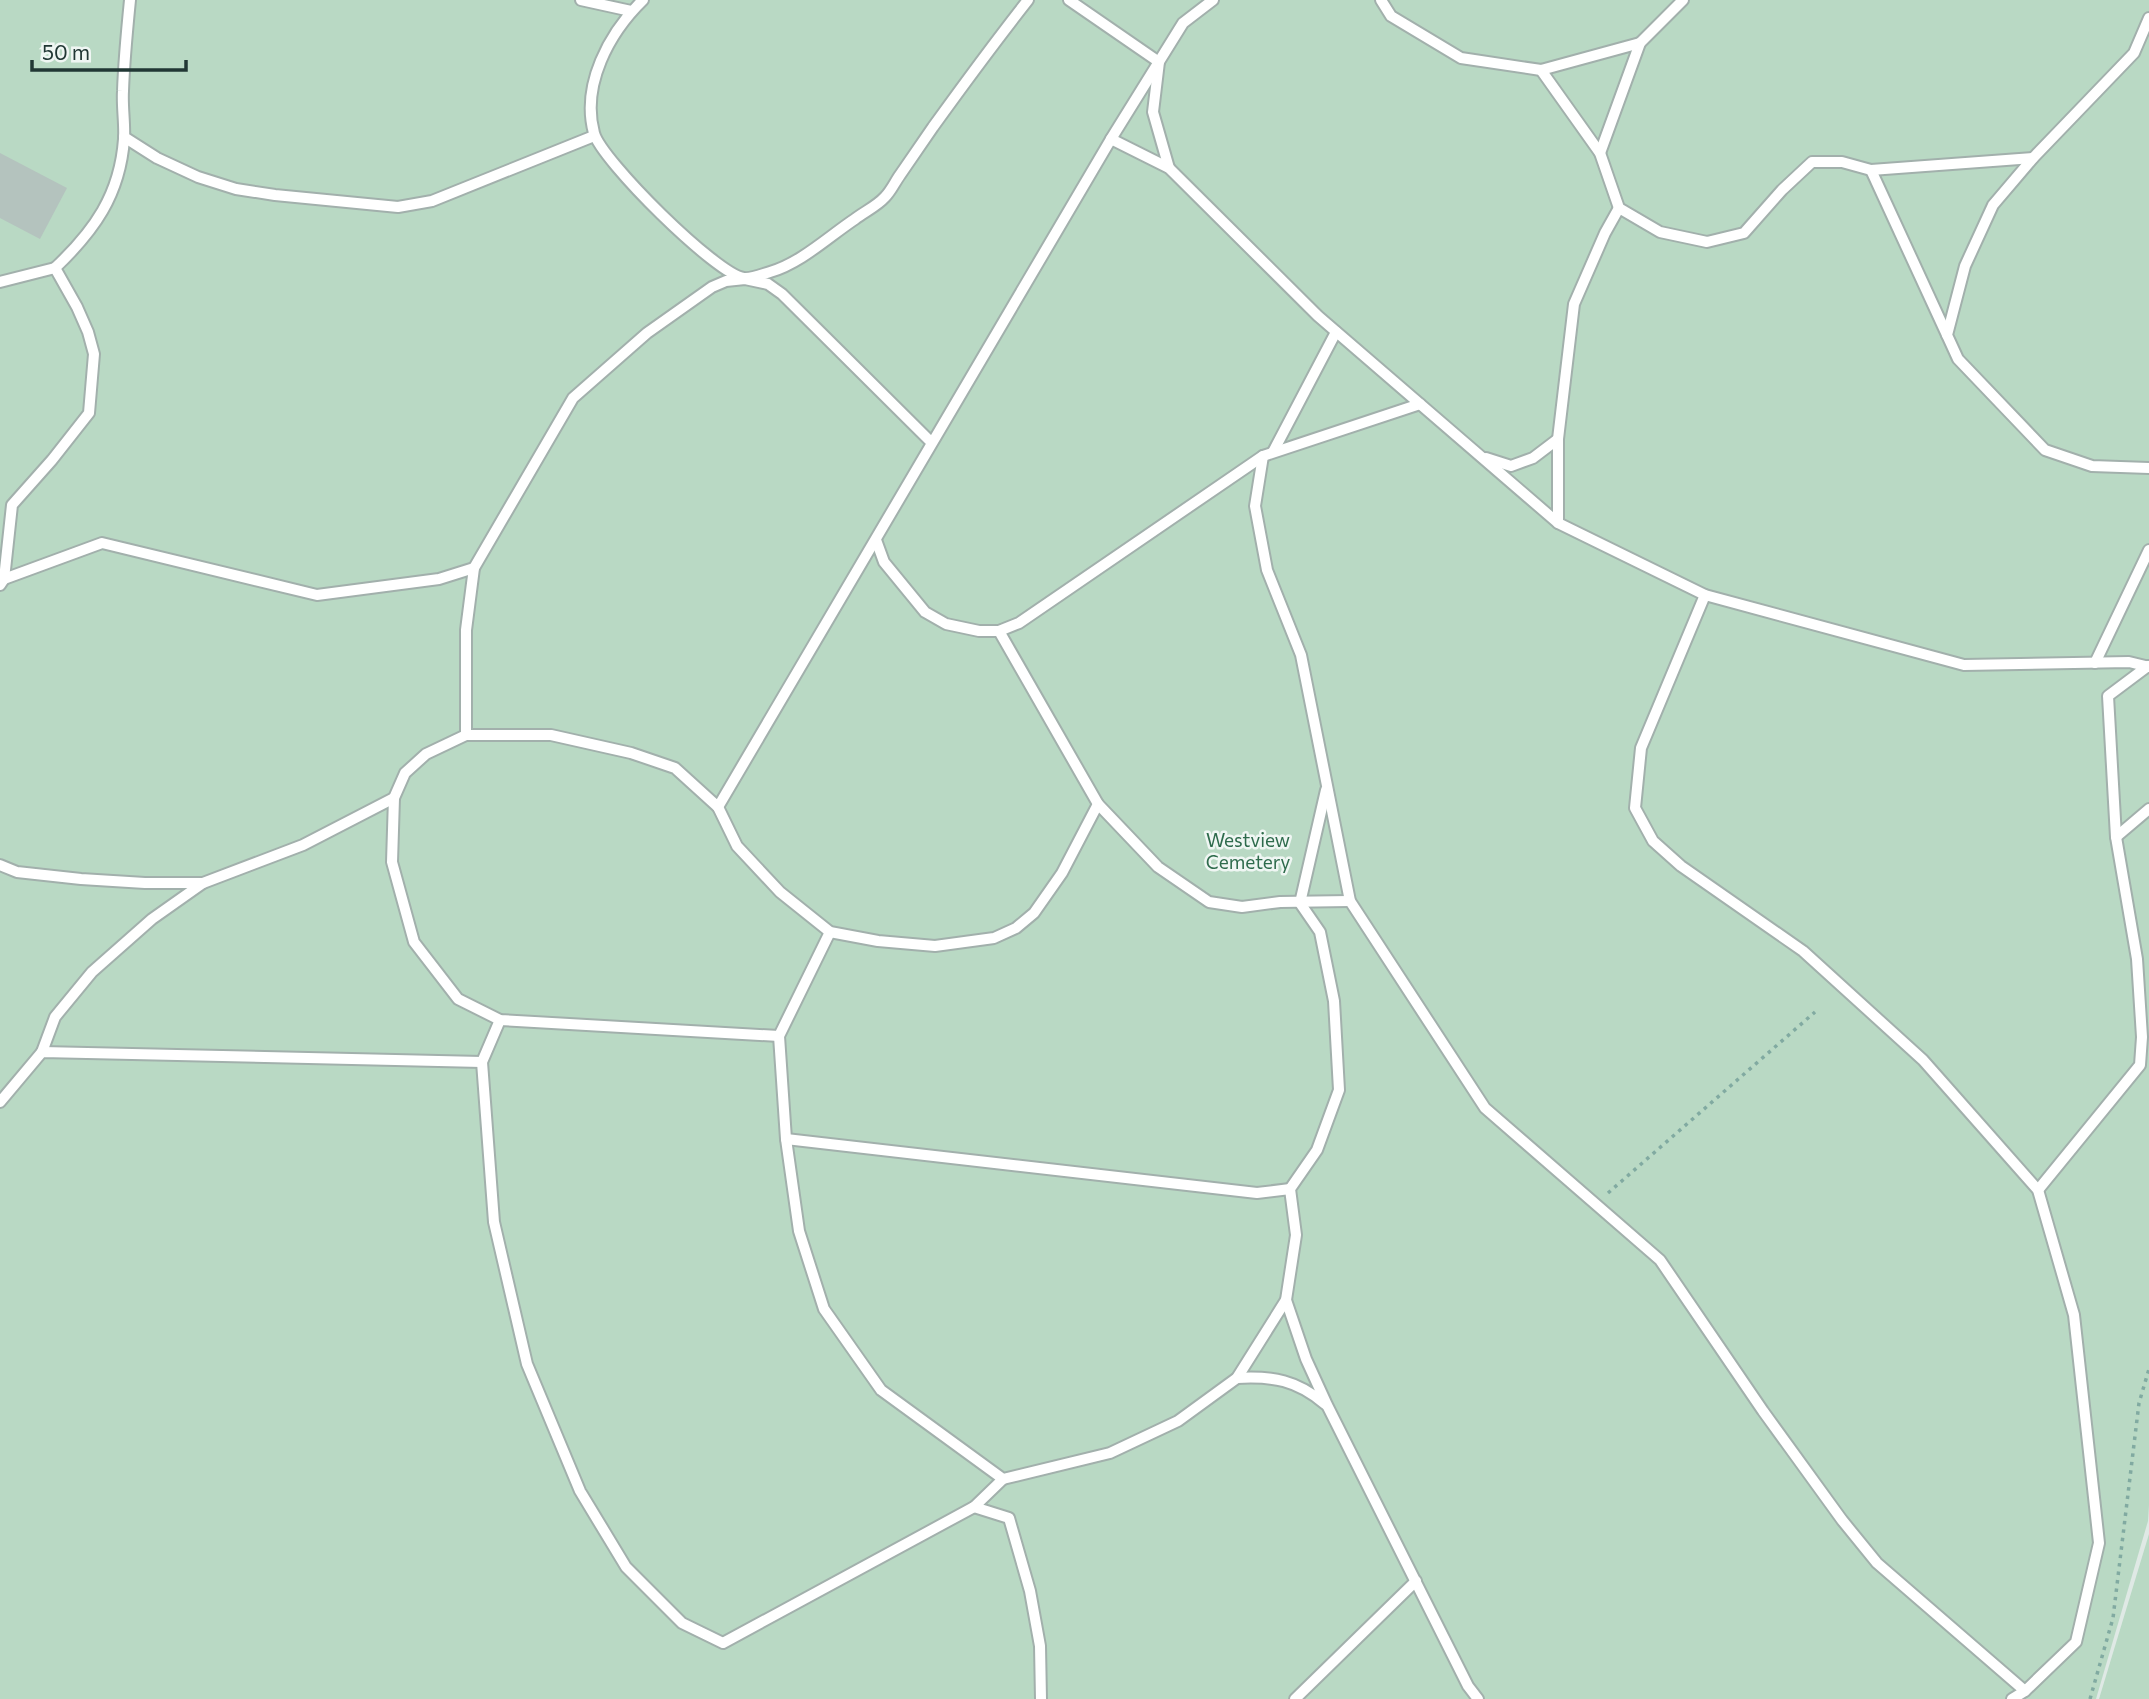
<svg xmlns="http://www.w3.org/2000/svg" width="2149" height="1699" font-family="Commissioner,sans-serif">
<rect width="100%" height="100%" fill="#dfe9e5"/>
<g fill="#b9d9c4">
<path d="M 0,0 L 2149,0 L 2149,1505 L 2148,1521 L 2096,1699 L 0,1699 Z"/>
<path d="M 2149,1534 L 2149,1699 L 2099,1699 Z"/>
</g>
<path fill="#b4c3be" d="M 0,153 L 67,188 L 40,239 L 0,218 Z"/>
<g fill="none" stroke-linecap="round" stroke-linejoin="round">
<defs>
<g id="lane">
<path d="M 581,0 L 631,11"/>
<path d="M 643,0 C 609,33 581,85 594,133 C 601,160 717,275 744,278 C 751,279 763,274 770,272 C 801,263 828,237 855,219 C 864,212 877,206 885,197 C 891,191 895,182 900,175 C 911,159 922,143 933,127 C 964,84 995,42 1028,0"/>
<path d="M 1069,0 L 1159,62 L 1153,112 L 1169,168"/>
<path d="M 1381,0 L 1391,16 L 1461,58 L 1541,70 L 1640,43"/>
<path d="M 2149,18 L 2134,53 L 2033,158 L 1993,205 L 1965,266 L 1947,335 L 1958,359 L 2045,450 L 2092,466 L 2149,468"/>
<path d="M 1541,70 L 1600,153 L 1619,208 L 1660,232 L 1707,242 L 1744,233 L 1782,190 L 1812,162 L 1842,162 L 1871,170 L 2033,158"/>
<path d="M 124,137 L 157,158 L 198,177 L 236,189 L 275,195 L 398,207 L 432,201 L 594,136"/>
<path d="M 1111,139 L 1183,23 L 1213,0"/>
<path d="M 1600,153 L 1640,43 L 1683,0"/>
<path d="M 1871,170 L 1947,335"/>
<path d="M 0,282 L 55,268"/>
<path d="M 931,442 L 782,294 L 768,284 L 745,279 L 726,281 L 712,287 L 647,333 L 573,398 L 474,568 L 466,630 L 466,735 L 551,735 L 631,753 L 675,768 L 718,807 C 850,585 979,361 1111,139 L 1169,168 L 1318,316 L 1558,523 L 1705,595 L 1964,665 L 2129,662 L 2149,667"/>
<path d="M 1273,452 L 1336,332"/>
<path d="M 1263,456 L 1255,506 L 1267,570 L 1301,655 L 1350,901 L 1485,1108 L 1660,1260 L 1763,1411 L 1842,1520 L 1877,1563 L 2025,1691"/>
<path d="M 1486,458 L 1511,466 L 1533,458 L 1558,439"/>
<path d="M 1558,523 L 1558,439 L 1574,304 L 1605,233 L 1619,208"/>
<path d="M 876,540 L 884,562 L 925,612 L 946,624 L 979,631 L 999,631 L 1019,623 L 1263,456 L 1420,404"/>
<path d="M 0,578 L 4,579 L 102,543 L 317,595 L 439,579 L 474,568"/>
<path d="M 0,585 L 4,579 L 12,505 L 52,460 L 89,413 L 94,354 L 88,332 L 77,307 L 55,268 C 94,231 120,195 124,139 C 125,123 122,107 123,91 C 124,61 127,30 130,0"/>
<path d="M 1705,595 L 1641,748 L 1635,808 L 1653,841 L 1681,866 L 1803,951 L 1923,1060 L 2038,1190 L 2074,1315 L 2099,1543 L 2076,1642 L 2025,1691 L 2012,1699"/>
<path d="M 999,631 L 1098,804 L 1158,867 L 1209,902 L 1242,907 L 1280,902 L 1350,901"/>
<path d="M 2095,663 L 2149,550"/>
<path d="M 466,735 L 426,754 L 405,773 L 394,798 L 392,862 L 414,942 L 458,999 L 500,1020 L 779,1036"/>
<path d="M 718,807 L 737,846 L 780,892 L 830,932 L 878,941 L 935,946 L 994,938 L 1016,928 L 1034,913 L 1062,873 L 1098,804"/>
<path d="M 2116,837 L 2149,809"/>
<path d="M 0,865 L 17,872 L 81,879 L 145,883 L 203,883 L 303,845 L 394,798"/>
<path d="M 830,932 L 779,1036 L 786,1139 L 1257,1193 L 1290,1189"/>
<path d="M 500,1020 L 482,1062 L 494,1222 L 527,1364 L 580,1491 L 626,1567 L 682,1623 L 723,1643 L 974,1507 L 1003,1479"/>
<path d="M 42,1052 L 55,1017 L 92,972 L 152,919 L 203,883"/>
<path d="M 0,1102 L 42,1052 L 482,1062"/>
<path d="M 786,1139 L 799,1231 L 824,1309 L 881,1390 L 1003,1479 L 1110,1453 L 1178,1421 L 1237,1378 L 1286,1300 L 1296,1235 L 1290,1189 L 1317,1150 L 1339,1090 L 1334,1001 L 1320,932 L 1300,903 L 1326,790"/>
<path d="M 2038,1190 L 2140,1065 L 2142,1037 L 2137,959 L 2116,837 L 2108,696 L 2148,666"/>
<path d="M 1286,1300 L 1306,1359 L 1327,1405 L 1468,1686 L 1478,1699"/>
<path d="M 1237,1378 C 1273,1376 1297,1380 1325,1404"/>
<path d="M 974,1507 L 1009,1518 L 1030,1591 L 1040,1646 L 1041,1699"/>
<path d="M 1295,1699 L 1416,1581"/>
</g>
</defs>
<use href="#lane" stroke="#a2b0ac" stroke-width="14"/>
<g stroke="#81aaa1" stroke-width="3.5" stroke-dasharray="3.5 5" stroke-linecap="butt">
<path d="M 1608,1193 L 1815,1012"/>
<path d="M 2090,1699 L 2113,1618 L 2139,1403 L 2149,1369"/>
</g>
<use href="#lane" stroke="#fff" stroke-width="10"/>
</g>
<g text-anchor="middle" stroke-width="5" stroke-linejoin="round" paint-order="stroke">
<g font-size="19" fill="#2e6b4c" stroke="#eff6f3">
<text x="1248" y="847">Westview<tspan x="1248" dy="22">Cemetery</tspan></text>
</g>
</g>
<path d="M32 60v10h154v-10" fill="none" stroke="#213734" stroke-width="3.5"/>
<text x="42" y="60" font-size="21" fill="#213734" stroke="#eff6f3" stroke-width="5" paint-order="stroke">50 m</text>
</svg>
